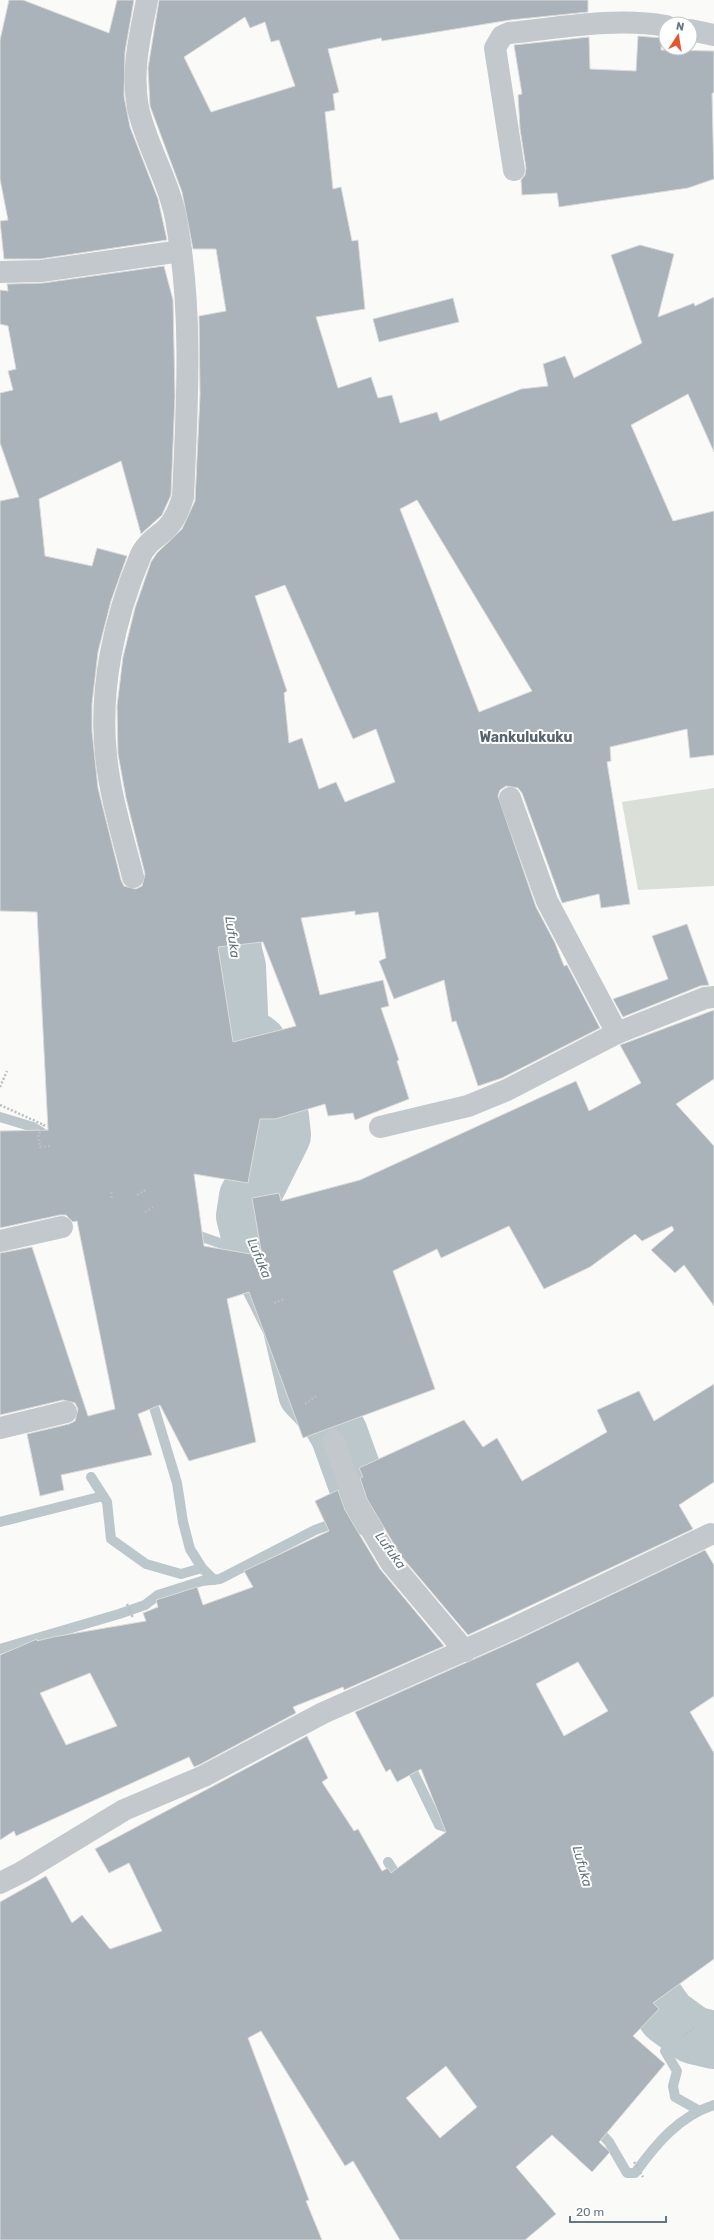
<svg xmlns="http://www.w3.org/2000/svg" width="714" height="2240" font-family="Rubik,sans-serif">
<rect width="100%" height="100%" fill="#fafaf8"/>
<path fill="#dadfd7" d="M 714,788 L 714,886 L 638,890 L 622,802 Z"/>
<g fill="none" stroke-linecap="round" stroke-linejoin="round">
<g stroke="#bbc7cb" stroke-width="10">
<path d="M 0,1117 L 33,1127 L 44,1134 L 45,1141"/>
<path d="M 191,1233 L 231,1247 L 252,1244"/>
<path d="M 154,1407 L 177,1483 L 183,1522 L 190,1549 L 202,1568 L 214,1580"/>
<path d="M 91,1477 L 107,1502 L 111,1539 L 146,1564 L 181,1574 L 202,1568"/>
<path d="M 0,1522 L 103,1496"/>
<path d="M 0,1649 L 119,1614 L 145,1605 L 158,1595 L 202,1581 L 220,1579 L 315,1530 L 356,1515"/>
<path d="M 408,1761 L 439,1825 L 452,1829 L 455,1835"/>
<path d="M 388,1862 L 401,1882"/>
<path d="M 665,2051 L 677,2071 L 673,2086 L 675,2097 L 698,2110"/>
<path d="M 595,2127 L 609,2142 L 627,2173 L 635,2173 C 656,2144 679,2116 714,2105"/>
</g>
<g stroke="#bbc7cb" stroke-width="58">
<path d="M 215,868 L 222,877 L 227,890 L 233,951 L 237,967 L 240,1035 L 245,1040 L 254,1041 L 258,1044 L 280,1117 L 282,1135 L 257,1185 L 248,1197 L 245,1216 L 254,1251 L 291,1324 L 307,1393 L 328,1415 L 339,1434 L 365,1506"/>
<path d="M 604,1940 L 625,1970 L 653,1996 L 667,2016 L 693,2035 L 714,2040"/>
</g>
</g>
<g fill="#aab3b9" stroke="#dcdcda" fill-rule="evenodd">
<path d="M 9,0 L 23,0 L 109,33 L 117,0 L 134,0 L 125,52 L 124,96 L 130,127 L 158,199 L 167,240 L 40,259 L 4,259 L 0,221 L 8,220 L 0,179 L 0,40 Z"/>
<path d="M 159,0 L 588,0 L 588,12 L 510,20 L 382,41 L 381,38 L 328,49 L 339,92 L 333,94 L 335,110 L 325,112 L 333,189 L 341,187 L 352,241 L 358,240 L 365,309 L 316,317 L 338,388 L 371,377 L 378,398 L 392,395 L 400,423 L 437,412 L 440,421 L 521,389 L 548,386 L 543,364 L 565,356 L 574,378 L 642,343 L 611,255 L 640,245 L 674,254 L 658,317 L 694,303 L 695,306 L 714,297 L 714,452 L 688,394 L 631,425 L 673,521 L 714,511 L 714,755 L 690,758 L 687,729 L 610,747 L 611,761 L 607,762 L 630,904 L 601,908 L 599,894 L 562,903 L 522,793 L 518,788 L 506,786 L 500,790 L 498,796 L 536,907 L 555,943 L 564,966 L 567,965 L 600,1028 L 502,1078 L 478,1086 L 456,1021 L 452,1022 L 444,980 L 394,999 L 379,961 L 386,958 L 378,912 L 355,915 L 355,911 L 301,918 L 320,995 L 383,980 L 389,1006 L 381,1008 L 399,1060 L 397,1061 L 409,1099 L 355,1120 L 353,1113 L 328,1116 L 325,1104 L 275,1119 L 260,1119 L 248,1183 L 194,1174 L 204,1246 L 262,1256 L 252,1198 L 279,1193 L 281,1201 L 360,1180 L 576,1081 L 589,1111 L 641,1083 L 620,1045 L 714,1010 L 714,1079 L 676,1104 L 714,1146 L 714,1306 L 684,1265 L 675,1273 L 651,1250 L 674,1230 L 672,1226 L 642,1241 L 635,1234 L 590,1267 L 544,1289 L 509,1226 L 441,1258 L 437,1249 L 393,1271 L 435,1389 L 303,1438 L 249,1292 L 227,1299 L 256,1442 L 189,1461 L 160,1405 L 138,1414 L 152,1455 L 61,1475 L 64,1490 L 40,1496 L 27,1434 L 69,1424 L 75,1421 L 78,1409 L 75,1403 L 63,1400 L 0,1415 L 0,1253 L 32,1247 L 88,1416 L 115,1409 L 77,1221 L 73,1222 L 66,1215 L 60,1215 L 0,1228 L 0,1131 L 48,1130 L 37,912 L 0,911 L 0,501 L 19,497 L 0,443 L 0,393 L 13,390 L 8,371 L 16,369 L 8,326 L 0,324 L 0,290 L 8,291 L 7,284 L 43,283 L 164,266 L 173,300 L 175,395 L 171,495 L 162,515 L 141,534 L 121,461 L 39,499 L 45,556 L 92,566 L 97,548 L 127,556 L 111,601 L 98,652 L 92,704 L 92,731 L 98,788 L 121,880 L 124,886 L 136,889 L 142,886 L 145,874 L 126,798 L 118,754 L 117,706 L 123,657 L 135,608 L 151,562 L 157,553 L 182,529 L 195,501 L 200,395 L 199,316 L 226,311 L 216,249 L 193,249 L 182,192 L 150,106 L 148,68 ZM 245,17 L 250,28 L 265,22 L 271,42 L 279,40 L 295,86 L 211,112 L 184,57 ZM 417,500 L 532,691 L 479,712 L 400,509 ZM 285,585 L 353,739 L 376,729 L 395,782 L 345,802 L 336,782 L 319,789 L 302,738 L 289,743 L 284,693 L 287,691 L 255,596 ZM 263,942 L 296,1026 L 233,1042 L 218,947 Z"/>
<path d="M 638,36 L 662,38 L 661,50 L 714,51 L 714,93 L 712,93 L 714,179 L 688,188 L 559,207 L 557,193 L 522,195 L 521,180 L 525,175 L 526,168 L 520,129 L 518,95 L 522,94 L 514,45 L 589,37 L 590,69 L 636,71 Z"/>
<path d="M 453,298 L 459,322 L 379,342 L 373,319 Z"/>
<path d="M 687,924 L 709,985 L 700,986 L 623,1017 L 613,999 L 668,979 L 652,936 Z"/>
<path d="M 714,1384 L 714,1482 L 679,1505 L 693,1529 L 468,1635 L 401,1556 L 367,1499 L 360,1478 L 363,1477 L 359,1468 L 464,1420 L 483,1447 L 497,1438 L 522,1481 L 607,1432 L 597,1410 L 639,1391 L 654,1421 Z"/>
<path d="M 338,1490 L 345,1510 L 380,1569 L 444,1646 L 344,1690 L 343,1687 L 293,1707 L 296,1713 L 199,1765 L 194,1767 L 189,1757 L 16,1836 L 14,1831 L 0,1840 L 0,1655 L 37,1639 L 37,1641 L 53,1637 L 146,1621 L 143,1613 L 158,1607 L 156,1600 L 197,1587 L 203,1605 L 253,1587 L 244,1571 L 329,1531 L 315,1501 ZM 90,1673 L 117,1726 L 66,1745 L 40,1693 Z"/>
<path d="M 705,1550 L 714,1565 L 714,1696 L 690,1712 L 714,1753 L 714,1959 L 653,2003 L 659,2009 L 633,2036 L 665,2064 L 599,2142 L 610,2152 L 592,2172 L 552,2135 L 516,2167 L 556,2214 L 525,2240 L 400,2240 L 353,2161 L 345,2166 L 261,2031 L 248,2038 L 309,2200 L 306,2201 L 322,2240 L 0,2240 L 0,1902 L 46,1876 L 72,1923 L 82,1915 L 110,1949 L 162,1931 L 129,1863 L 109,1873 L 95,1849 L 307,1736 L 328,1778 L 322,1782 L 354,1831 L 358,1829 L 382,1871 L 388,1868 L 391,1873 L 446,1832 L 421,1769 L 397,1782 L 390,1769 L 386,1772 L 355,1712 L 517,1640 ZM 578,1662 L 608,1711 L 564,1736 L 536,1684 ZM 446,2066 L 477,2107 L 440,2138 L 406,2098 Z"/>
</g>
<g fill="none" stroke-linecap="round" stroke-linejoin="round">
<g stroke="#bbbfc2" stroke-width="2.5" stroke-dasharray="2 2" stroke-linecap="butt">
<path d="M 0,1087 L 7,1071"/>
<path d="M 0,1105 L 44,1125 L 38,1135 L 40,1147 L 50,1146"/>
<path d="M 111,1192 L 112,1200"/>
<path d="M 137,1195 L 147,1189"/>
<path d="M 145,1212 L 153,1207"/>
<path d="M 274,1303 L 284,1299"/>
<path d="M 305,1404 L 316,1396"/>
<path d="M 127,1604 L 133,1618"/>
<path d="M 683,2036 L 694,2028"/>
<path d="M 634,2162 L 643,2177"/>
</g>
<g stroke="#c3c8cc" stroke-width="22">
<path d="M 690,30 L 714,35"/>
<path d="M 514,170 L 495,48 L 502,36 L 509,33 C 560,28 615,17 666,26"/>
<path d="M 0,272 L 41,271 L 181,251"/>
<path d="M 510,798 L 547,901 L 617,1033"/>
<path d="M 133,877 C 123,837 110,796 106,755 C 99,689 114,619 140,557 C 145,544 156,538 166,529 C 175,520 179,509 183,497 C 187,407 193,315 177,225 C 171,184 147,148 138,108 C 131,71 140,36 147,0"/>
<path d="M 380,1127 L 468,1106 L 507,1090 L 617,1033 L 705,998 L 714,997"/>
<path d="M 0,1241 L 62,1227"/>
<path d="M 0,1428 L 66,1412"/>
<path d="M 334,1441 L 356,1504 L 391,1563 L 465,1651"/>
<path d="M 0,1883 L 22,1872 L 124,1810 L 204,1776 L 323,1713 L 512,1629 L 711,1534"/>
</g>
</g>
<g text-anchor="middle" stroke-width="4" stroke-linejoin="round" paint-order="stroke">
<g font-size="13" font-style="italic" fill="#60757c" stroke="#fff">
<text transform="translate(233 937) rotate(82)" y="5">Lufuka</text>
<text transform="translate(260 1258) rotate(67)" y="5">Lufuka</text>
<text transform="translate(391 1550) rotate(54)" y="5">Lufuka</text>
<text transform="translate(583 1866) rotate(74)" y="5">Lufuka</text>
</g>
<g font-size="14" font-weight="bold" fill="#57646e" stroke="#fff">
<text x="526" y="742">Wankulukuku</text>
</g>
</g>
<g transform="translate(678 36) rotate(12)"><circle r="19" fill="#ffffff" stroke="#c1c8cd"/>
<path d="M0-3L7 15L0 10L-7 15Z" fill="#e4572e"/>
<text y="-6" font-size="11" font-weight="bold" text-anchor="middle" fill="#657683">N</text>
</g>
<path d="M570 2216v6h96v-6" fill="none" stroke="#657683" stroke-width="2"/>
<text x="576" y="2216" font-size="12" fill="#657683" stroke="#ffffff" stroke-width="3" paint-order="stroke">20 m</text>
</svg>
